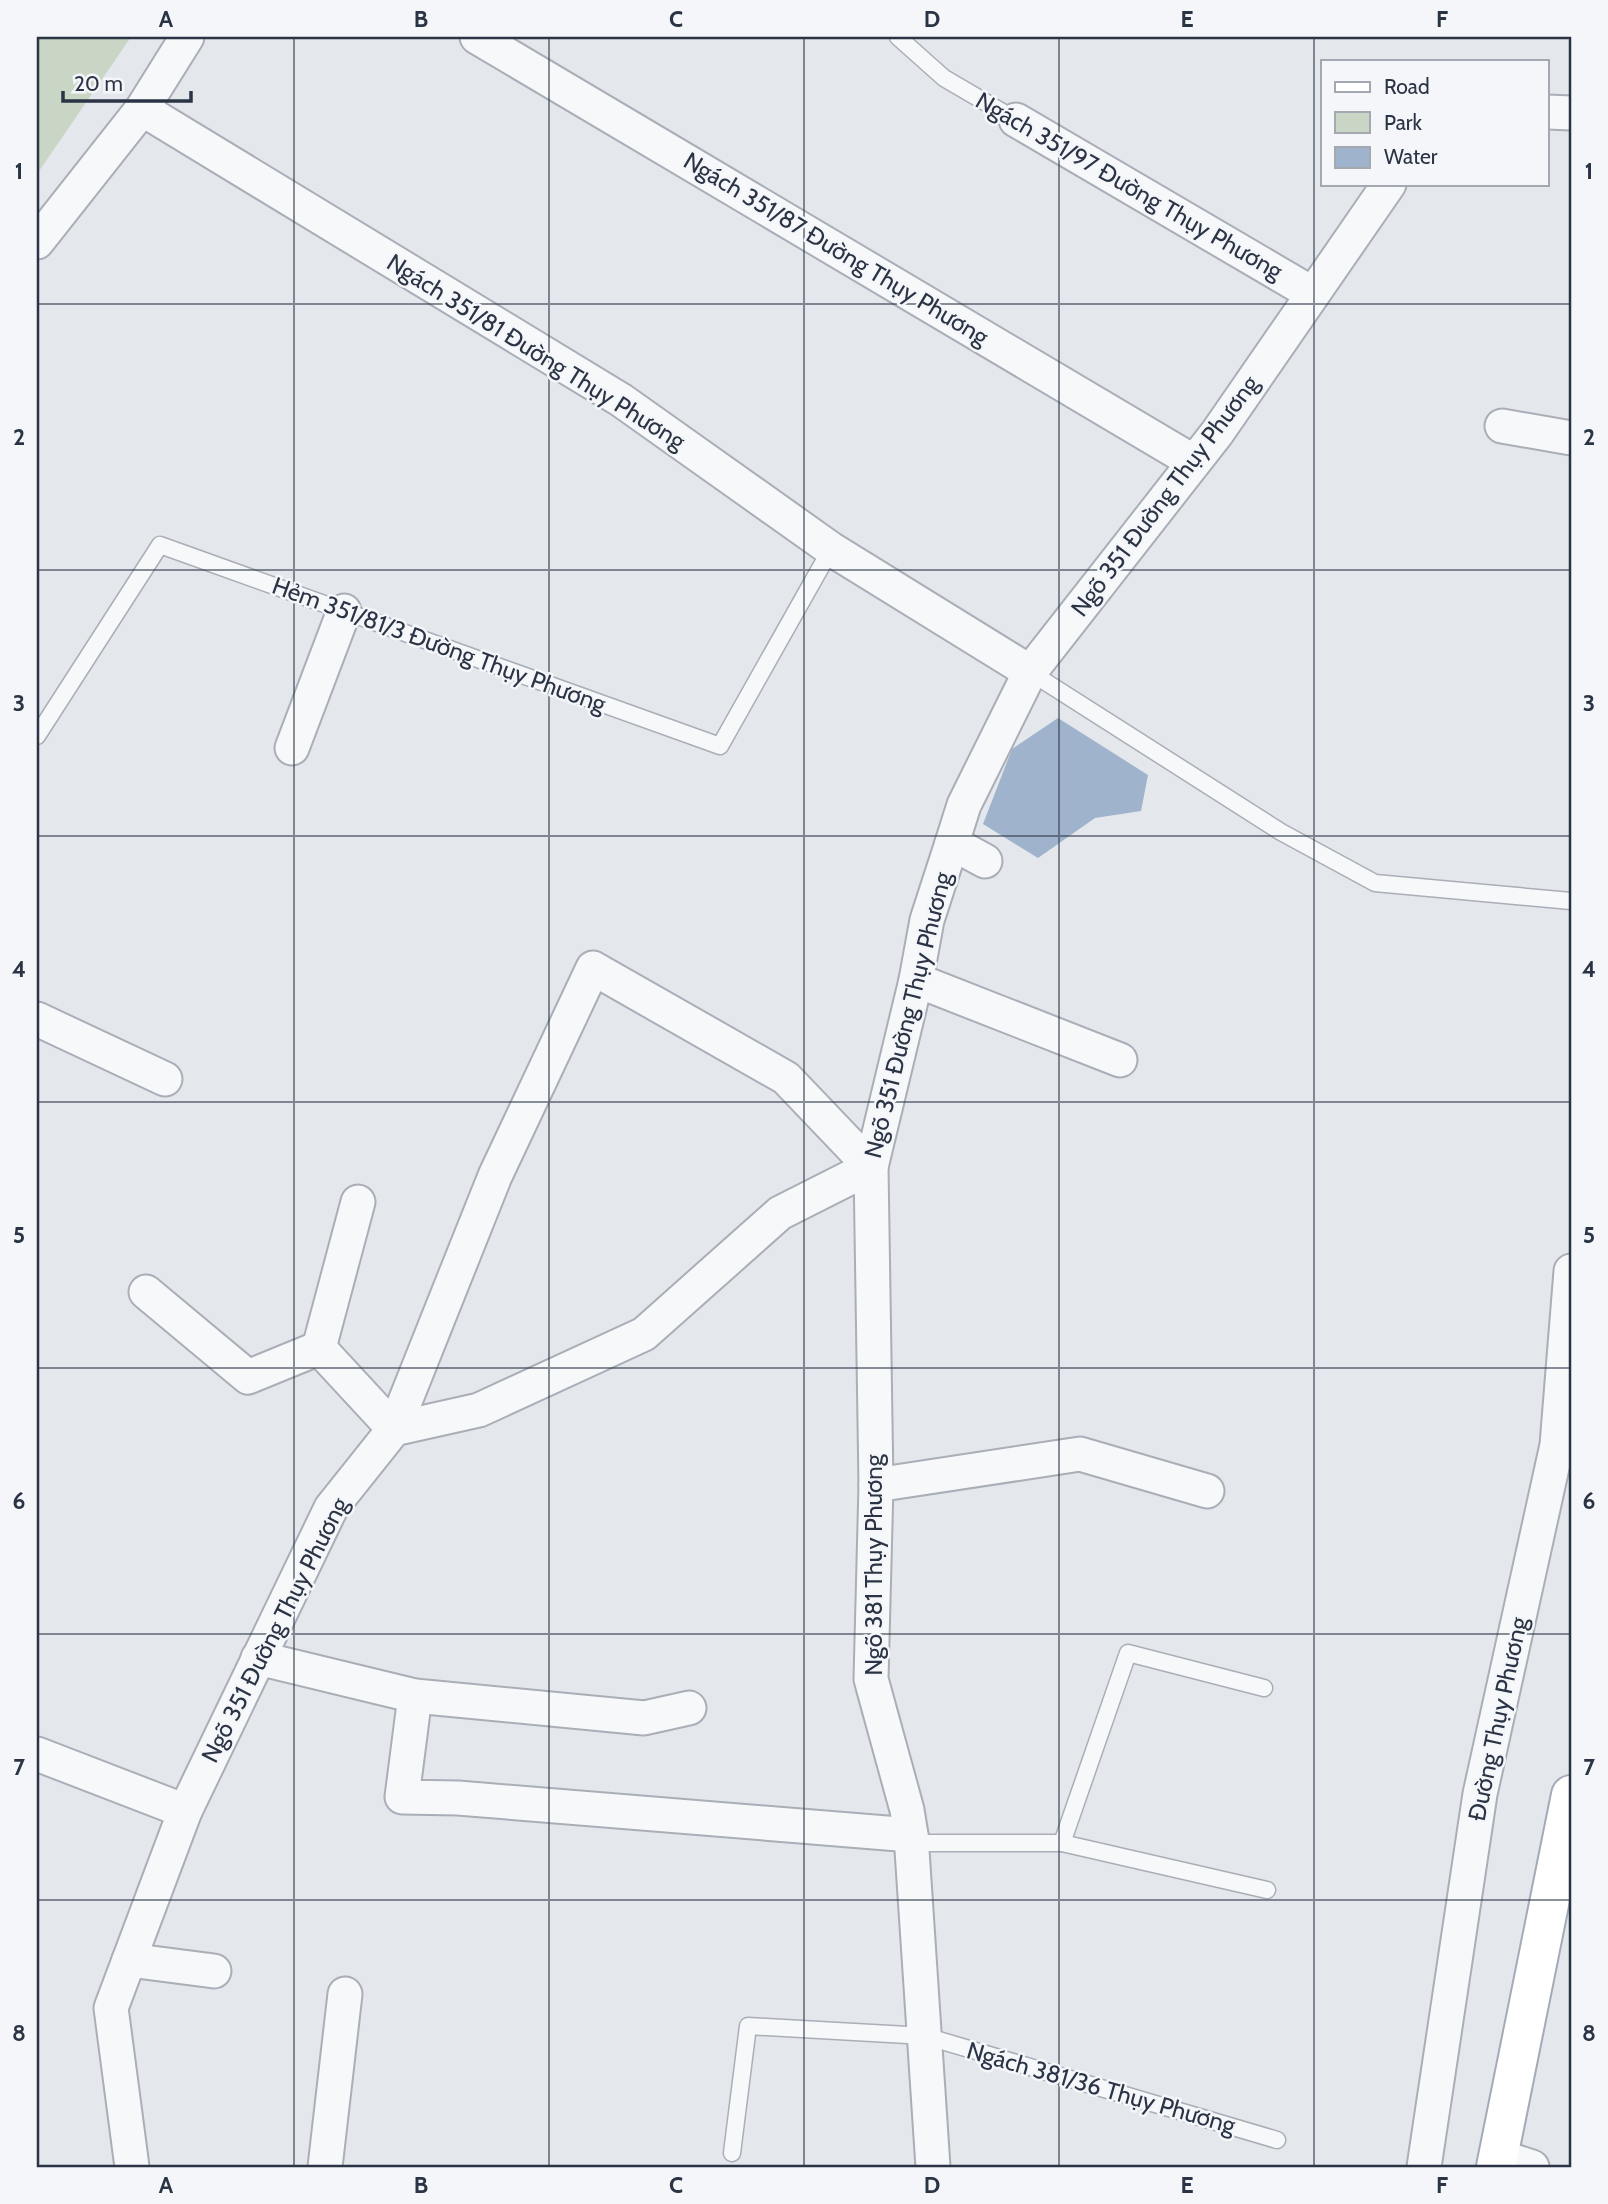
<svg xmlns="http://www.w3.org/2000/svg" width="1608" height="2204" font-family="Cabin,sans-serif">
<rect width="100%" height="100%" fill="#e4e7ec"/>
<path fill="#c9d6c5" d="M 37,37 L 131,37 L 37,174 Z"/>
<path fill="#9fb4cc" d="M 1058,718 L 1148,775 L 1141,811 L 1095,818 L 1038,858 L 983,824 L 1012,749 Z"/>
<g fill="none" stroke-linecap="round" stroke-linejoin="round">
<defs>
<g id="service">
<path d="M 898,37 L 944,78 L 1016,120"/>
<path d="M 1030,672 L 1281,832 L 1375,883 L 1571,901"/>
<path d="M 37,736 L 160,545 L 720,746 L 831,549"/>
<path d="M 911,1843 L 1062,1843 L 1267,1890"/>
<path d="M 1062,1843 L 1128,1653 L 1264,1688"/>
<path d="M 732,2153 L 748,2026 L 925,2036 L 1277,2140"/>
</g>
<g id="minor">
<path d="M 477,37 L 1194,462"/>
<path d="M 142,109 L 621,400 L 831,549 L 1030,672"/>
<path d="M 1547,112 L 1571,113"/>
<path d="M 1016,120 L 1313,294"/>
<path d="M 37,242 L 142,109 L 187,37"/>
<path d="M 1502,426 L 1571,438"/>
<path d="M 292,748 L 344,611"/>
<path d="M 952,843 L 985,861"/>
<path d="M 916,980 L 1120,1060"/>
<path d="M 37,1019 L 165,1079"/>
<path d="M 146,1292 L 248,1377 L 319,1348 L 394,1429 L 495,1176 L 593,968 L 786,1078 L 871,1167 L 876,1485 L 871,1679 L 907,1810 L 911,1835 L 933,2167"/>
<path d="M 319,1348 L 358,1202"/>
<path d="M 876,1485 L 1080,1454 L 1207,1491"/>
<path d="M 258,1658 L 415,1696 L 644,1718 L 689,1708"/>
<path d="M 415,1696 L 402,1797 L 458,1798 L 911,1835"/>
<path d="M 37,1754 L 185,1811"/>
<path d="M 129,1960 L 214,1971"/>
<path d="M 1498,2156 L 1532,2167"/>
<path d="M 132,2167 L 111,2008 L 185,1811 L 331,1508 L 394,1429 L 479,1410 L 644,1334 L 780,1213 L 871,1167 L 916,980 L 927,920 L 952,843 L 964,805 L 1030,672 L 1217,433 L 1389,184"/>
<path d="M 325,2167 L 345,1994"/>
<path d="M 1424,2167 L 1480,1794 L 1557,1445 L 1571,1271"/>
</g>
<path id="primary" d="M 1496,2167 L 1571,1795"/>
</defs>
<use href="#service" stroke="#a9aeb7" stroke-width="19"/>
<use href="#minor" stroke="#a9aeb7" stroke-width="37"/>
<use href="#primary" stroke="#a3abb8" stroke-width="42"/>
<use href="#service" stroke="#f7f8fa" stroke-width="16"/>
<use href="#minor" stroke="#f7f8fa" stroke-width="33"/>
<use href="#primary" stroke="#fff" stroke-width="38"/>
</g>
<path fill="none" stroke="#2b3445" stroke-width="2" stroke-opacity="0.55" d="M 294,37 L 294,2167M 549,37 L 549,2167M 804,37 L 804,2167M 1059,37 L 1059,2167M 1314,37 L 1314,2167M 37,304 L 1571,304M 37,570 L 1571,570M 37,836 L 1571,836M 37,1102 L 1571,1102M 37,1368 L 1571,1368M 37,1634 L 1571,1634M 37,1900 L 1571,1900"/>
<g text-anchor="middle" stroke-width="5" stroke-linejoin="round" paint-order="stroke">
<g font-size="24" fill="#2b3445" stroke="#f4f6f9">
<text transform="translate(1129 186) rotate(30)" y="8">Ngách 351/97 Đường Thụy Phương</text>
<text transform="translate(836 249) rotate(31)" y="8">Ngách 351/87 Đường Thụy Phương</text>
<text transform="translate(536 352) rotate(32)" y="8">Ngách 351/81 Đường Thụy Phương</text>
<text transform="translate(1165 496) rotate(-53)" y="8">Ngõ 351 Đường Thụy Phương</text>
<text transform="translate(439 645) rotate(20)" y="8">Hẻm 351/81/3 Đường Thụy Phương</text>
<text transform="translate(908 1015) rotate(-76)" y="8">Ngõ 351 Đường Thụy Phương</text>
<text transform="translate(874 1565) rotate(-90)" y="8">Ngõ 381 Thụy Phương</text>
<text transform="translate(275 1630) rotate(-63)" y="8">Ngõ 351 Đường Thụy Phương</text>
<text transform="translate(1498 1719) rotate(-78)" y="8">Đường Thụy Phương</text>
<text transform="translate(1101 2088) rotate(16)" y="8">Ngách 381/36 Thụy Phương</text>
</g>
</g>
<rect width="1608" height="2204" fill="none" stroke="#f4f6f9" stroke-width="77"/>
<rect x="1321" y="60" width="228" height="126" fill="#f4f6f9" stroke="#a4a8b1" stroke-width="2"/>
<rect x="1335" y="82" width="35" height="10" fill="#ffffff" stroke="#a4a8b1" stroke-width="2"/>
<text x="1384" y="94" font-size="21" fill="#2b3445">Road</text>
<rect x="1335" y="112" width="35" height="21" fill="#c9d6c5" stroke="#a4a8b1" stroke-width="2"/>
<text x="1384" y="130" font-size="21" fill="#2b3445">Park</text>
<rect x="1335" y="147" width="35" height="21" fill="#9fb4cc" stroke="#a4a8b1" stroke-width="2"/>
<text x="1384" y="164" font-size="21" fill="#2b3445">Water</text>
<path d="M63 91v10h128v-10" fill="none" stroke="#2b3445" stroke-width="3.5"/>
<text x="74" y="91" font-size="21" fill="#2b3445" stroke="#f4f6f9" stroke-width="5" paint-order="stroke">20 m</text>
<rect x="38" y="38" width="1532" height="2128" fill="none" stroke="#2b3445" stroke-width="2.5"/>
<g font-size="23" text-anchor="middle" font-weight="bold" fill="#2b3445">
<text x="166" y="27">A</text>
<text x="421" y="27">B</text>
<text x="676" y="27">C</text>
<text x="932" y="27">D</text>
<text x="1187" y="27">E</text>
<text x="1442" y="27">F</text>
<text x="19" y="179">1</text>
<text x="1589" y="179">1</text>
<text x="19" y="445">2</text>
<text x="1589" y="445">2</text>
<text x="19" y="711">3</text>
<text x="1589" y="711">3</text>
<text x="19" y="977">4</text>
<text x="1589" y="977">4</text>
<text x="19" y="1243">5</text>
<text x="1589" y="1243">5</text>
<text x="19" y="1509">6</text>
<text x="1589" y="1509">6</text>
<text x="19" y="1775">7</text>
<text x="1589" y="1775">7</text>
<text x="19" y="2041">8</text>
<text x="1589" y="2041">8</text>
<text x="166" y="2193">A</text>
<text x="421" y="2193">B</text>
<text x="676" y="2193">C</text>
<text x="932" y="2193">D</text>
<text x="1187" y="2193">E</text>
<text x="1442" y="2193">F</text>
</g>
</svg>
